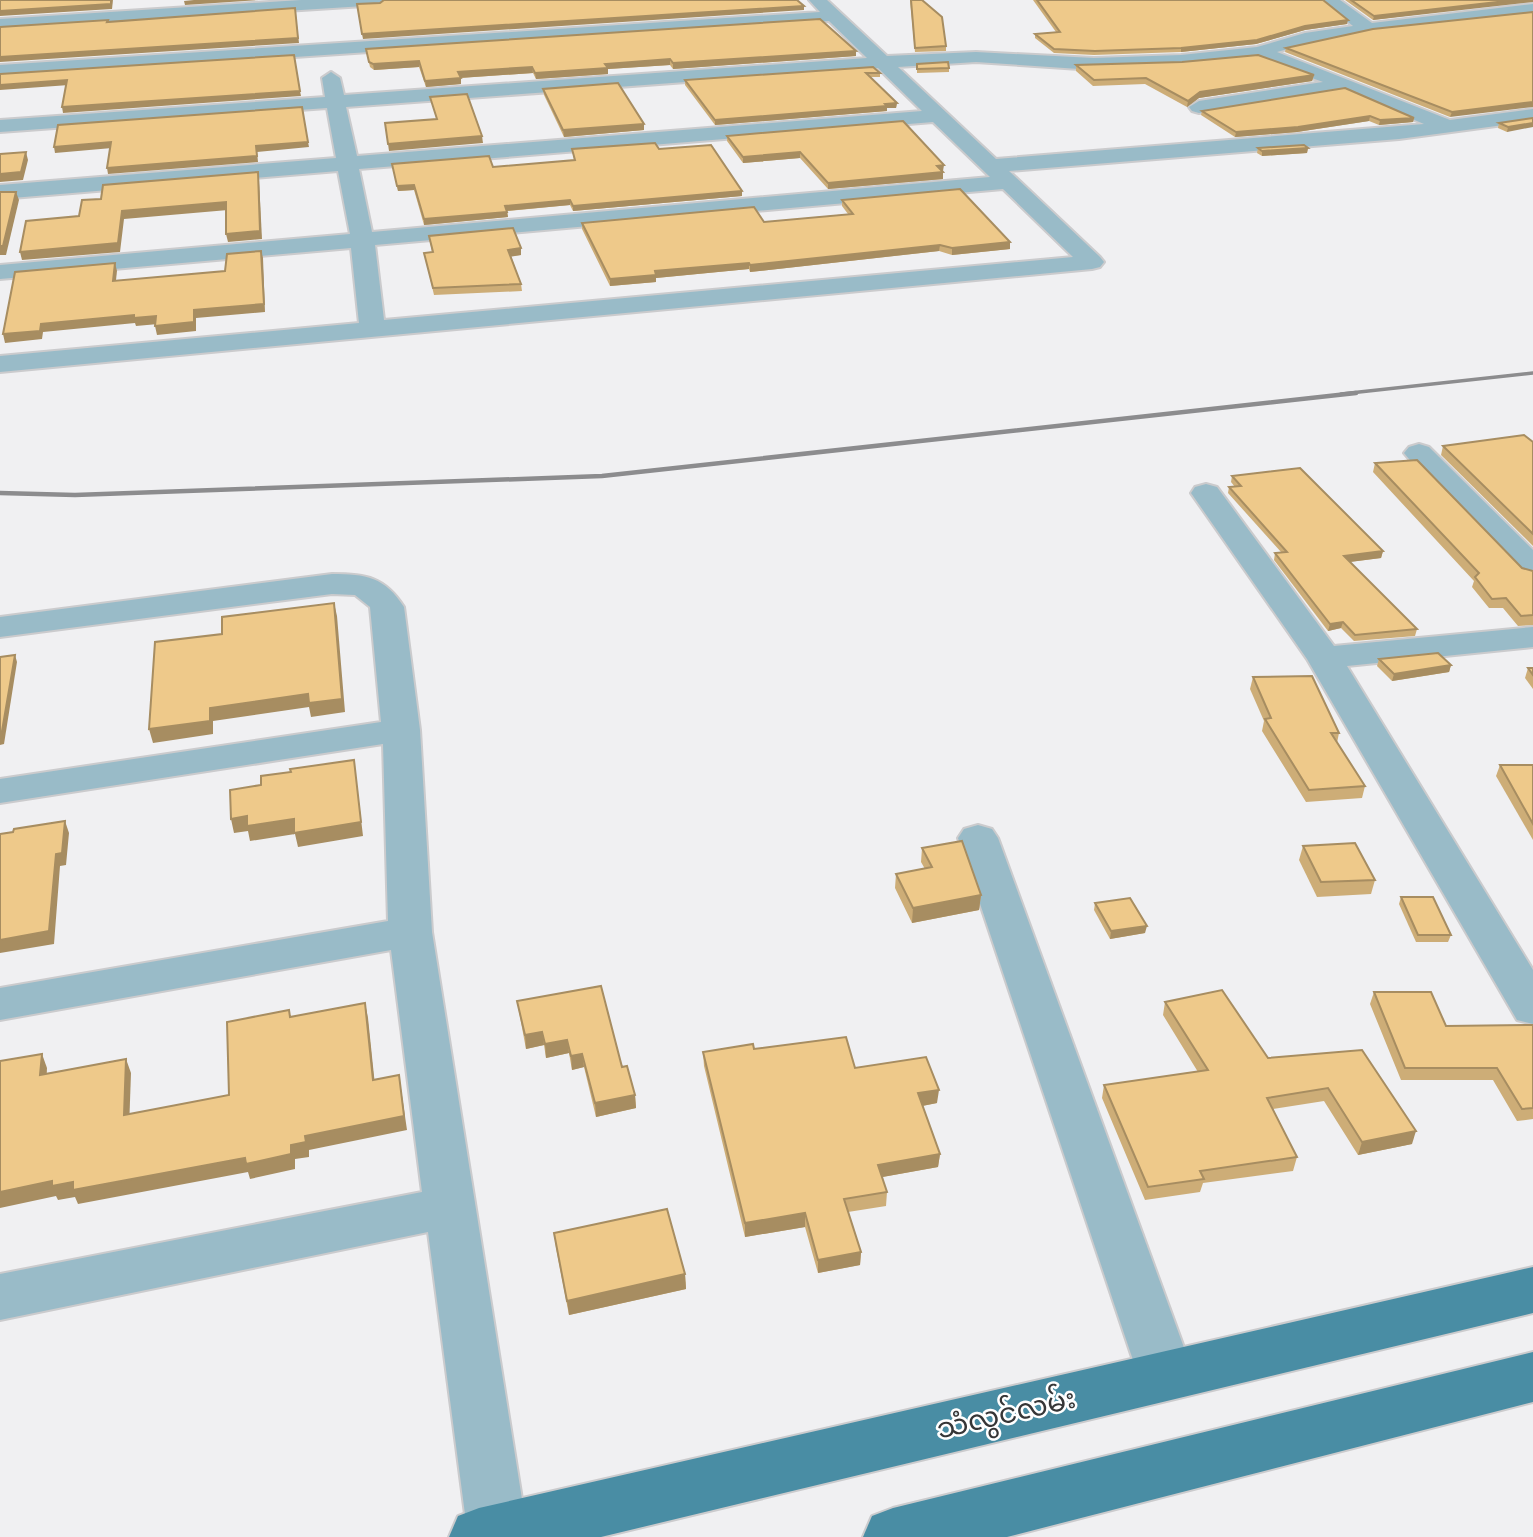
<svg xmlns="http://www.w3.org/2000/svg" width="1533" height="1537" font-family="'Exo 2','Noto Sans Myanmar',sans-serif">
<rect width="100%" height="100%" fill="#f0f0f2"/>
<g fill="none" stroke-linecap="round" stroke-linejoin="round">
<defs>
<g id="minor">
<path d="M 301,0 L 388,0 L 380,5 L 0,29 L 0,19 Z"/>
<path d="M 809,0 L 827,0 L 887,56 L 976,52 L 1094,58 L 1181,55 L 1257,47 L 1305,33 L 1353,26 L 1321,0 L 1340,0 L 1372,23 L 1533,4 L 1533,14 C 1448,23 1359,27 1277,52 L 1450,120 L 1533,109 L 1533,121 L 1399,139 L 1009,171 L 1100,257 L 1104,262 L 1100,267 L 1092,269 L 0,372 L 0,356 L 359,323 L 351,248 L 0,279 L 0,265 L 350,234 L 338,171 L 0,199 L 0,185 L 336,158 L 327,108 L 0,132 L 0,120 L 325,97 L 322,78 L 331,72 L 340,78 L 344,95 L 867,58 L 829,21 L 0,77 L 0,65 L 820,12 ZM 1257,58 L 1323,82 L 1199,101 L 1189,107 L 1192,111 L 1199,113 L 1344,90 L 1424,124 L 996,159 L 898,67 L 976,62 L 1094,70 L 1181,65 ZM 878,68 L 922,111 L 357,156 L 346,107 ZM 933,122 L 990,177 L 372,232 L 359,169 ZM 1003,189 L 1073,257 L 384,320 L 375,245 Z"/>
<path d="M 1419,444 L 1429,447 L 1533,550 L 1533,579 L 1521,576 L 1409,459 L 1404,453 L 1409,447 Z"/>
<path d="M 1206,484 L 1217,487 L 1334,646 L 1533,627 L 1533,647 L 1347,666 L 1533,970 L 1533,1024 L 1517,1020 L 1307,659 L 1191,493 L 1195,487 Z"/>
<path d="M 332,574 C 366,574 385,577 404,607 L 420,730 L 432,932 L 528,1537 L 468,1537 L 428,1232 L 0,1320 L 0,1274 L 422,1192 L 391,950 L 0,1020 L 0,988 L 388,921 L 383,744 L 0,803 L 0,779 L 381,722 L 370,607 L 355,595 L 332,594 L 0,637 L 0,617 Z"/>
<path d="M 978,825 L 992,829 L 998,838 L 1194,1375 L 1186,1393 L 1166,1400 L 1146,1393 L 1138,1375 L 958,838 L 964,829 Z"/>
</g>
<g id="major">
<path d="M 1533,1267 L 1533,1313 L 601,1537 L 449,1537 L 458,1516 L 479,1508 Z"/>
<path d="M 1533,1352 L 1533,1402 L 1007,1537 L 863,1537 L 872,1516 L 893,1508 Z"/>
</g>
</defs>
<use href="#minor" stroke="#cbcbcd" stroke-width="4"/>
<use href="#major" stroke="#cbcbcd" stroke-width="4"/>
<use href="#minor" fill="#99bbc8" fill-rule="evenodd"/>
<use href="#major" fill="#498da4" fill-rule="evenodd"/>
<path stroke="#8c8c8e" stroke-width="3.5" d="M 1341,394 L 1533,373"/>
<path stroke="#8c8c8e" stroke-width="4.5" d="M 0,493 L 75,495 L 602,476 L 1356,393"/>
</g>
<g fill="#cdad77">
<path d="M 910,0 L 922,0 L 946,46 L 946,51 L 915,52 Z"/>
<path d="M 1033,0 L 1323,0 L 1347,24 L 1305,30 L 1256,44 L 1181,52 L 1094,55 L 1054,53 L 1035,38 L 1035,34 L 1056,32 Z"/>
<path d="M 1345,0 L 1533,0 L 1373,20 Z"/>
<path d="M 1533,12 L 1450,117 L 1285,52 L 1286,48 Z"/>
<path d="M 366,49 L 856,56 L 673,69 L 670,65 L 608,69 L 608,74 L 536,79 L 533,73 L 460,78 L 461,84 L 426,87 L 419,67 L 374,70 L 370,67 Z"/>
<path d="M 917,64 L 949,68 L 949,72 L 917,73 Z"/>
<path d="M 1076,65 L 1314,75 L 1312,81 L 1199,98 L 1187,107 L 1145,84 L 1093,86 L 1076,71 Z"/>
<path d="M 880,73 L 880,77 L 870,77 L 897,103 L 896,108 L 887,108 L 887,111 L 715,125 L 685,85 L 685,80 Z"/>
<path d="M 543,89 L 644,124 L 644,130 L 564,137 L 544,95 Z"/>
<path d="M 1202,111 L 1414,118 L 1413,122 L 1379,125 L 1369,121 L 1297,132 L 1235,137 L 1201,115 Z"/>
<path d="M 1533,118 L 1507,132 L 1498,128 L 1499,123 Z"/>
<path d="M 727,136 L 943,171 L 942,171 L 943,172 L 943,179 L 828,189 L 800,158 L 743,163 L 727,141 Z"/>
<path d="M 1258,148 L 1308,148 L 1307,153 L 1262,156 L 1257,153 Z"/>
<path d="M 572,149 L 659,149 L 742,191 L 742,196 L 573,211 L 570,205 L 507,211 L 508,217 L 424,225 L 414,190 L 398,191 L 393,169 L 493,167 L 574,160 Z"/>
<path d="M 842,200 L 1010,242 L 1010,249 L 952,255 L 939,251 L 750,272 L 749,269 L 656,278 L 656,282 L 610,286 L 582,229 L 582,223 L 764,222 L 848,214 L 842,206 Z"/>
<path d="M 429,236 L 521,255 L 511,256 L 521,284 L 522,291 L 434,295 L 424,253 L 432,252 Z"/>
<path d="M 1533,442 L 1533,546 L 1441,455 L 1443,446 Z"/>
<path d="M 1375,463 L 1522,568 L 1533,571 L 1533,625 L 1518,626 L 1503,608 L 1489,608 L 1472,587 L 1474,581 L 1373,472 Z"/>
<path d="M 1232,476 L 1383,551 L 1381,558 L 1349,562 L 1417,629 L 1415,636 L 1354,641 L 1341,628 L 1328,631 L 1274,560 L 1275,553 L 1281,552 L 1228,493 L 1229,487 L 1235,487 L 1231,482 Z"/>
<path d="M 1379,659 L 1451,665 L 1449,672 L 1392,681 L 1377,666 Z"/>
<path d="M 1528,668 L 1533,668 L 1533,689 L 1525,678 Z"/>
<path d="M 1253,677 L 1339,733 L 1337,743 L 1365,786 L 1362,798 L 1306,802 L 1262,731 L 1264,721 L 1250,689 Z"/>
<path d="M 1500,765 L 1533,765 L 1533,840 L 1496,776 Z"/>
<path d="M 1303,846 L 1375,880 L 1371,894 L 1317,897 L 1299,860 Z"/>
<path d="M 922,848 L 981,895 L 979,910 L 912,923 L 895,888 L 896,874 L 925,869 L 921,862 Z"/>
<path d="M 1401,897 L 1451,935 L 1448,942 L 1416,942 L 1399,904 Z"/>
<path d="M 1095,903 L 1145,933 L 1110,939 L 1094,910 Z"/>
<path d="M 1374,992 L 1446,1026 L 1533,1025 L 1533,1119 L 1517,1121 L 1493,1080 L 1401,1080 L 1370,1004 Z"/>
<path d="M 517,1001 L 622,1067 L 635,1095 L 636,1108 L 596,1117 L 584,1067 L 572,1070 L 569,1053 L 546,1058 L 544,1045 L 526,1049 Z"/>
<path d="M 1165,1002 L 1268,1058 L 1362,1050 L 1412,1144 L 1358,1155 L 1324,1101 L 1273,1109 L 1297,1157 L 1293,1171 L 1203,1183 L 1200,1192 L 1145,1200 L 1102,1098 L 1104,1085 L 1198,1072 L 1163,1015 Z"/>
<path d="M 754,1049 L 855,1068 L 937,1103 L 922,1106 L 940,1154 L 938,1167 L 882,1177 L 887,1192 L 886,1206 L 848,1212 L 861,1252 L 860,1265 L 818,1273 L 805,1227 L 745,1237 L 704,1066 L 703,1052 Z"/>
<path d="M 554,1233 L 685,1274 L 686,1289 L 569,1315 L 556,1248 Z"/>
</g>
<g fill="#a78d61">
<path d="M 113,0 L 112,9 L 0,16 L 0,11 Z"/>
<path d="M 194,0 L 259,0 L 185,5 L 184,1 Z"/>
<path d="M 1515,0 L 1533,0 L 1533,2 L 1373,20 L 1374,16 Z"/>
<path d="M 804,6 L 804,10 L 363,39 L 362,34 Z"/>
<path d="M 295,8 L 299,43 L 0,62 L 0,57 Z"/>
<path d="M 1348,20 L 1347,24 L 1305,30 L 1256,44 L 1181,52 L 1181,48 L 1305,26 Z"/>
<path d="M 856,51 L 856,56 L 673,69 L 673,63 Z"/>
<path d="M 670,59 L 670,65 L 608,69 L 608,74 L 536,79 L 535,73 L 605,64 Z"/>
<path d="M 419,61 L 419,67 L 374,70 L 373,64 Z"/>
<path d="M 532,67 L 533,73 L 459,78 L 458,72 Z"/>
<path d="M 1314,75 L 1312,81 L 1199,98 L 1187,107 L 1188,101 L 1200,92 Z"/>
<path d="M 461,78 L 461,84 L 426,87 L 425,81 Z"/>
<path d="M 67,80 L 69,85 L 0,90 L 0,85 Z"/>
<path d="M 300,91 L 301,96 L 63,113 L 62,107 Z"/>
<path d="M 1533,102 L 1533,107 L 1450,117 L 1452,112 Z"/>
<path d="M 897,103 L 896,108 L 887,108 L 887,111 L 715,125 L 715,120 Z"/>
<path d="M 1370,116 L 1369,121 L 1297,132 L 1235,137 L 1236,132 Z"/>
<path d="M 1414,118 L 1413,122 L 1379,125 L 1380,120 Z"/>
<path d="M 1533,123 L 1533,127 L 1507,132 L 1508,127 Z"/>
<path d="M 644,124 L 644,130 L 564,137 L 563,130 Z"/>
<path d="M 482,136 L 483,143 L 389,151 L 388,144 Z"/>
<path d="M 111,142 L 112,148 L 55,153 L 54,147 Z"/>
<path d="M 308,142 L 309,147 L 257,152 L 258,162 L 108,174 L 107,168 L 256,146 Z"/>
<path d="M 1308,148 L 1307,153 L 1262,156 L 1262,151 Z"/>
<path d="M 26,152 L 28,160 L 23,180 L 0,182 L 0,174 Z"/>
<path d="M 800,152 L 800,158 L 743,163 L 743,157 Z"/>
<path d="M 944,165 L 943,171 L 936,172 L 937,166 Z"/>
<path d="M 258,172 L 259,180 L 262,239 L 228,242 L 226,234 Z"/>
<path d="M 943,172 L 943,179 L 828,189 L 828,183 Z"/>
<path d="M 414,185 L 414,190 L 398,191 L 397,186 Z"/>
<path d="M 742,191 L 742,196 L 573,211 L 573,206 Z"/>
<path d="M 16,192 L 19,200 L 6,255 L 0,255 L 0,246 Z"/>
<path d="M 570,200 L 570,205 L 505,211 L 505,206 Z"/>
<path d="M 226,202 L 228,210 L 124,219 L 120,252 L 22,260 L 20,252 L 122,211 Z"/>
<path d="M 507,212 L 508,217 L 424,225 L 424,219 Z"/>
<path d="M 1010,242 L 1010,249 L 952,255 L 952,248 Z"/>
<path d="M 940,245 L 939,251 L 750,272 L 750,265 Z"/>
<path d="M 521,248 L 521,255 L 509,257 L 508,250 Z"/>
<path d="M 261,251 L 263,258 L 265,312 L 196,318 L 196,331 L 157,335 L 155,326 L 194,310 Z"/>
<path d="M 115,263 L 117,271 L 115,289 L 113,281 Z"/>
<path d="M 749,263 L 749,269 L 656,278 L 656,282 L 610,286 L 610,279 L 655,271 Z"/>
<path d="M 134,315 L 156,316 L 158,324 L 136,326 L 135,323 L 43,332 L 42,339 L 5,343 L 3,334 L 41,324 Z"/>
<path d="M 1383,551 L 1381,558 L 1342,563 L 1344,556 Z"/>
<path d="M 334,603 L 337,616 L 345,712 L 311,717 L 309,707 L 213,721 L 213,734 L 153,743 L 149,729 L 210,708 Z"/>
<path d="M 1343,622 L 1341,628 L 1328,631 L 1330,624 Z"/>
<path d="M 15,655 L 17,662 L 4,744 L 0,745 L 0,738 Z"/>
<path d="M 1451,665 L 1449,672 L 1392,681 L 1394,674 Z"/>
<path d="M 354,760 L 363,836 L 298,847 L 295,834 L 250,841 L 248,831 L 234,833 L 231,819 Z"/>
<path d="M 65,821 L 69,833 L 66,865 L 60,866 L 54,944 L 0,953 L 0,940 L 56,854 Z"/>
<path d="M 981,895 L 979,910 L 912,923 L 913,908 Z"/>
<path d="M 1147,926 L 1145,933 L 1110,939 L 1111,931 Z"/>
<path d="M 365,1003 L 368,1018 L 376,1095 L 373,1080 Z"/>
<path d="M 542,1032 L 544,1045 L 526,1049 L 525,1035 Z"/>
<path d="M 567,1040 L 569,1053 L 546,1058 L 545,1044 Z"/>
<path d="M 42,1054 L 47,1068 L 46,1089 L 40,1075 Z"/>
<path d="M 582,1054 L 584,1067 L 572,1070 L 571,1056 Z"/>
<path d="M 126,1059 L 131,1073 L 129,1129 L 124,1115 Z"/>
<path d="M 399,1075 L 407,1130 L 309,1150 L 309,1157 L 295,1159 L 295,1169 L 250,1179 L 248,1172 L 78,1204 L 75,1197 L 58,1200 L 56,1196 L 0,1208 L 0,1192 L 52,1181 L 291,1145 Z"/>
<path d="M 939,1090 L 937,1103 L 917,1107 L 918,1093 Z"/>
<path d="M 635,1095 L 636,1108 L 596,1117 L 595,1103 Z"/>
<path d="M 1416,1131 L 1412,1144 L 1358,1155 L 1362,1142 Z"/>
<path d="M 940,1154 L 938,1167 L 877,1178 L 878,1165 Z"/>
<path d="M 805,1213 L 805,1227 L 745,1237 L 745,1223 Z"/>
<path d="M 861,1252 L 860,1265 L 818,1273 L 818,1260 Z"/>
<path d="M 685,1274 L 686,1289 L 569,1315 L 567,1301 Z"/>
</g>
<g fill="#eec98a" stroke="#a78d61" stroke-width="2">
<path d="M 0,0 L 111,0 L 111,4 L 0,11 Z"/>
<path d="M 384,0 L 797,0 L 804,6 L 362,34 L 357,4 L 380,3 Z"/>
<path d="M 911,0 L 922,0 L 942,17 L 946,46 L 915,48 Z"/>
<path d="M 1037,0 L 1323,0 L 1348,20 L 1305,26 L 1257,40 L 1181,48 L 1095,51 L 1054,49 L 1035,34 L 1060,32 Z"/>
<path d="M 1351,0 L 1515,0 L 1374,16 Z"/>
<path d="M 295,8 L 298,38 L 0,57 L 0,27 L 108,20 L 107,22 Z"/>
<path d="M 1533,12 L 1533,102 L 1452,112 L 1286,48 L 1373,29 Z"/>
<path d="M 820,19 L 856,51 L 673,63 L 670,59 L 605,64 L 608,68 L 535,73 L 532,67 L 458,72 L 461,78 L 425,81 L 419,61 L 373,64 L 369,62 L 366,49 Z"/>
<path d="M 294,55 L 300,91 L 62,107 L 67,80 L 0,85 L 0,74 Z"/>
<path d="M 1258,55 L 1314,75 L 1200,92 L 1188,101 L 1146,78 L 1094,80 L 1076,65 L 1182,62 Z"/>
<path d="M 948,62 L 949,68 L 917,69 L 917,64 Z"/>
<path d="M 873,67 L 880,73 L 866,73 L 897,103 L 885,104 L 887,106 L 715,120 L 685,80 Z"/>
<path d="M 618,83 L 644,124 L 563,130 L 543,89 Z"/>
<path d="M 1345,88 L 1414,118 L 1380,120 L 1370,116 L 1298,127 L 1236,132 L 1202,111 Z"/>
<path d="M 467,94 L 482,136 L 388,144 L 385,123 L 437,119 L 430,97 Z"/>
<path d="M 302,107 L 308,142 L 256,146 L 257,156 L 107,168 L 111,142 L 54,147 L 58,125 Z"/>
<path d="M 1533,118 L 1533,123 L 1508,127 L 1499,123 Z"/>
<path d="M 903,121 L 944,165 L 937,166 L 943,172 L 828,183 L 800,152 L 743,157 L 727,136 Z"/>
<path d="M 655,143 L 659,149 L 711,145 L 742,191 L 573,206 L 570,200 L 505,206 L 507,212 L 424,219 L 414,185 L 397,186 L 392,164 L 489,156 L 493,167 L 575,160 L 572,149 Z"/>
<path d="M 1304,145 L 1308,148 L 1262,151 L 1258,148 Z"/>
<path d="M 26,152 L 21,172 L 0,174 L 0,154 Z"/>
<path d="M 258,172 L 260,231 L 226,234 L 226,202 L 122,211 L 118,243 L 20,252 L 26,221 L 79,216 L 82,200 L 101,199 L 103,185 Z"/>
<path d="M 960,189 L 1010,242 L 952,248 L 940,245 L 750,265 L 749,263 L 655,271 L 656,275 L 610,279 L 582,223 L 754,207 L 764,222 L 853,214 L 842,200 Z"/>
<path d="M 0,192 L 16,192 L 3,246 L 0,246 Z"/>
<path d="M 513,228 L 521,248 L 508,250 L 521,284 L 433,288 L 424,253 L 433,252 L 429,236 Z"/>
<path d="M 261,251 L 264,304 L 194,310 L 194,322 L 155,326 L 156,316 L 134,318 L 134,315 L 41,324 L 40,331 L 3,334 L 15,272 L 115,263 L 113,281 L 225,271 L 227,254 Z"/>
<path d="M 1524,435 L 1533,442 L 1533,534 L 1443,446 Z"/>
<path d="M 1417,460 L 1522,568 L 1533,571 L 1533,615 L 1521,616 L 1506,598 L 1492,599 L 1475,577 L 1479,573 L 1375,463 Z"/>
<path d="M 1300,468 L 1383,551 L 1344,556 L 1417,629 L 1355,635 L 1343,622 L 1330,624 L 1275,553 L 1287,552 L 1229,487 L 1241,486 L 1232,476 Z"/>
<path d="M 334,603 L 342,699 L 309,703 L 308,694 L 210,708 L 210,721 L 149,729 L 155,642 L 222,634 L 222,617 Z"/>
<path d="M 1438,653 L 1451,665 L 1394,674 L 1379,659 Z"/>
<path d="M 15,655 L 1,737 L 0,738 L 0,657 Z"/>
<path d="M 1528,668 L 1533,668 L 1533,675 Z"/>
<path d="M 1312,676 L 1339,733 L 1331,733 L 1365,786 L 1309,790 L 1265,719 L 1271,718 L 1253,677 Z"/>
<path d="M 354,760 L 361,822 L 294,833 L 294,819 L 247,826 L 247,816 L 231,819 L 230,790 L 261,785 L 261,776 L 291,772 L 290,769 Z"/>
<path d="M 1500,765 L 1533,765 L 1533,824 Z"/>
<path d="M 65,821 L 62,853 L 56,854 L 49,931 L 0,940 L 0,834 L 13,832 L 14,829 Z"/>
<path d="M 962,841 L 981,895 L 913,908 L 896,874 L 932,867 L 922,848 Z"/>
<path d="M 1355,843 L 1375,880 L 1321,882 L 1303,846 Z"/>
<path d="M 1401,897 L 1433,897 L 1451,935 L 1418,935 Z"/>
<path d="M 1130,898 L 1147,926 L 1111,931 L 1095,903 Z"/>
<path d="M 601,986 L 622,1067 L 627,1066 L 635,1095 L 595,1103 L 582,1054 L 571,1056 L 567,1040 L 545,1044 L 542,1032 L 525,1035 L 517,1001 Z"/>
<path d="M 1222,990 L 1268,1058 L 1362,1050 L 1416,1131 L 1362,1142 L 1328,1088 L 1267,1098 L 1297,1157 L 1200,1171 L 1204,1179 L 1148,1187 L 1104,1085 L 1208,1070 L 1165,1002 Z"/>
<path d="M 1374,992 L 1431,992 L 1446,1026 L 1533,1025 L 1533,1108 L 1522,1109 L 1497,1068 L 1405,1068 Z"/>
<path d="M 365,1003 L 373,1080 L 399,1075 L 404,1116 L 305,1136 L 306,1142 L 291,1145 L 291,1154 L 246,1164 L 245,1158 L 73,1190 L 73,1182 L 52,1186 L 52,1181 L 0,1192 L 0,1061 L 42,1054 L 40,1075 L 126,1059 L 124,1115 L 229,1095 L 227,1022 L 289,1010 L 290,1017 Z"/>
<path d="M 846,1037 L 855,1068 L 926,1057 L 939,1090 L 918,1093 L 940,1154 L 878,1165 L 887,1192 L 844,1199 L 861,1252 L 818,1260 L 805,1213 L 745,1223 L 703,1052 L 753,1044 L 754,1049 Z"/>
<path d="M 667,1209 L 685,1274 L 567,1301 L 554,1233 Z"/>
</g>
<g text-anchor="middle" stroke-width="5" stroke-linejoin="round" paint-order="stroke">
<g font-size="28" fill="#363637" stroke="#fff">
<text transform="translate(1006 1413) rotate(-13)" y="10">သံလွင်လမ်း</text>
</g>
</g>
</svg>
